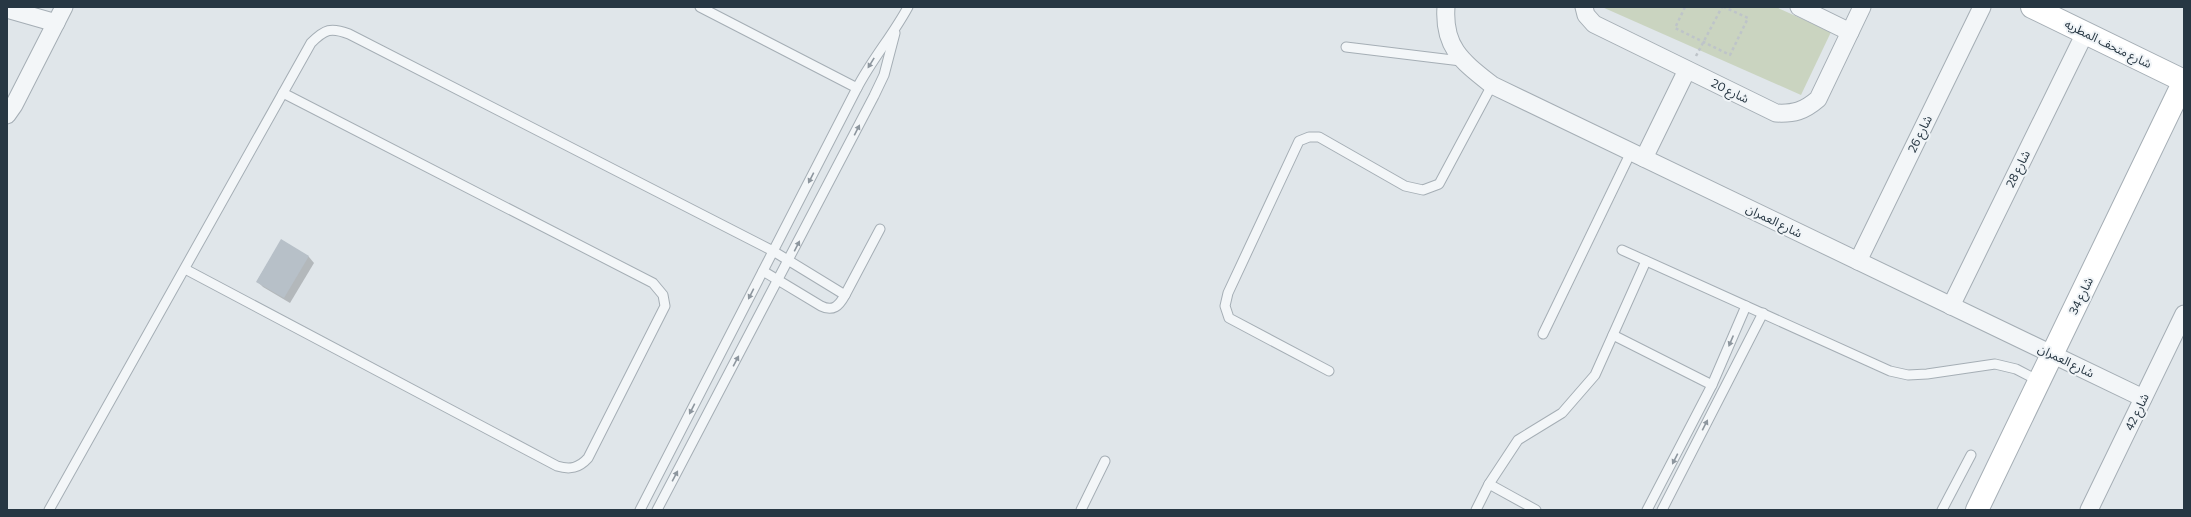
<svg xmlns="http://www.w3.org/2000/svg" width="2191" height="517" font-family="Commissioner,'Noto Sans Arabic',sans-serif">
<rect width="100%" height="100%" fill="#e0e6ea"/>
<path fill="#cad4c0" d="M 1602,7 L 1776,7 L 1831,32 L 1801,95 Z"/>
<path fill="#0003" d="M 281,241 L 309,257 L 314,263 L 290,303 L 263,287 L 257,281 Z"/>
<path fill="#b7c0c8" d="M 281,239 L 309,256 L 284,298 L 256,282 Z"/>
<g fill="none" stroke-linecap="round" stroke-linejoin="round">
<defs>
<g id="lane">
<path d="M 700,7 L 857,88"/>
<path d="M 1346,47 L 1461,61"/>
<path d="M 1622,250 L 1890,371 L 1908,375 L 1927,374 L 1995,364 L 2016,369 L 2039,381"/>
<path d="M 185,269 L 557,466 C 570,470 579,468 588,458 L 665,306 L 663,295 L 653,283 L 283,93"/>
<path d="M 763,271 L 821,306 C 833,312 839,306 845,295 L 880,229"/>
<path d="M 1543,334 L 1631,152"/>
<path d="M 1613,335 L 1712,385"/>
<path d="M 1329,371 L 1229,318 L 1225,306 L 1228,293 L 1299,141 L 1309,137 L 1319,137 L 1405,186 L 1423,190 L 1439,184 L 1492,85"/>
<path d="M 1489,484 L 1536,510"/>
<path d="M 49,510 L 311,43 C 325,29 331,27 349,34 L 773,251 L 845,295"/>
<path d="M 640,510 L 857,88 C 872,59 893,35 908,7"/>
<path d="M 657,510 L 874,96 L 884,75 L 895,33"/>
<path d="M 1081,510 L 1105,461"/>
<path d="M 1476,510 L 1489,484 L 1518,440 L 1562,413 L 1595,375 L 1646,261"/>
<path d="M 1647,510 L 1712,385 L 1746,306"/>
<path d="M 1662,510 L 1763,313"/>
<path d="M 1942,510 L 1971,455"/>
</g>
<g id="street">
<path d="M 1446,7 C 1443,48 1463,62 1492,85 L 2143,398"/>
<path d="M 1584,7 L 1586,15 L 1594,24 L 1776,113 C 1794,114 1804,111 1818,99 L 1862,7"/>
<path d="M 1799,7 L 1850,32"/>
<path d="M 7,9 L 56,23"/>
<path d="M 7,115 L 14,105 L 64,7"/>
<path d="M 1644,158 L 1687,70"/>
<path d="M 1858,261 L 1982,7"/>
<path d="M 1951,306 L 2085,33"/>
<path d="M 2089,510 L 2184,314"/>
</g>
<g id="secondary">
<path d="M 2032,7 L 2184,81"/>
<path d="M 1977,510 L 2184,81"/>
</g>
</defs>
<use href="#lane" stroke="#a5aeb5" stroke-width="11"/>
<use href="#street" stroke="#a5aeb5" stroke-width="19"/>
<use href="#secondary" stroke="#a5aeb5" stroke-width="24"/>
<g stroke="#bec4c9" stroke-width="2.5" stroke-dasharray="3 3" stroke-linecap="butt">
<path d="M 1685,7 L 1675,28 L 1730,55 L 1748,18 L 1724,7"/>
<path d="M 1696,56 L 1722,7"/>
</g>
<use href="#lane" stroke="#f3f6f8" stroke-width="9"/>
<use href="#street" stroke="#f3f6f8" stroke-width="17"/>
<use href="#secondary" stroke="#fff" stroke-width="22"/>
</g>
<defs><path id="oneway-solid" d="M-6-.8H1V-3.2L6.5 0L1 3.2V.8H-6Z"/></defs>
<g fill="#8d969e">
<use href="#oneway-solid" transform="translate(871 63) rotate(122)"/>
<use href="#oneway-solid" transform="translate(857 130) rotate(-63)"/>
<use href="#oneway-solid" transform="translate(811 178) rotate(117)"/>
<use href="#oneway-solid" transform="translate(797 246) rotate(-63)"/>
<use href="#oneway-solid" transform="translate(751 294) rotate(117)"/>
<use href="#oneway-solid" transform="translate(1731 341) rotate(113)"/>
<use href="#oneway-solid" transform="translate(736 361) rotate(-62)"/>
<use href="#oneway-solid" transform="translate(692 409) rotate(117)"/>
<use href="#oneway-solid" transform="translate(1705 425) rotate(-63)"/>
<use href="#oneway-solid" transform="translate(1675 459) rotate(117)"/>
<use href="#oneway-solid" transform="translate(675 476) rotate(-62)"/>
</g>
<g text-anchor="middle" stroke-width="4" stroke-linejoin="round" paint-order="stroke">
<g font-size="12" fill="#273743" stroke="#f0f4f7">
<text transform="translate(2108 44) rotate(26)" y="4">شارع متحف المطريه</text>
<text transform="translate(1730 91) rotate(26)" y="4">شارع 20</text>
<text transform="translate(1920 134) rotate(-64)" y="4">شارع 26</text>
<text transform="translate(2018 169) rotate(-64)" y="4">شارع 28</text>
<text transform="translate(1774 221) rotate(26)" y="4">شارع العمران</text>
<text transform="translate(2081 296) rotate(-64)" y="4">شارع 34</text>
<text transform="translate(2066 361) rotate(26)" y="4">شارع العمران</text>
<text transform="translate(2137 412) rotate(-64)" y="4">شارع 42</text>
</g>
</g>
<rect width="2191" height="517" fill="none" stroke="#273743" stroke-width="16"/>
</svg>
